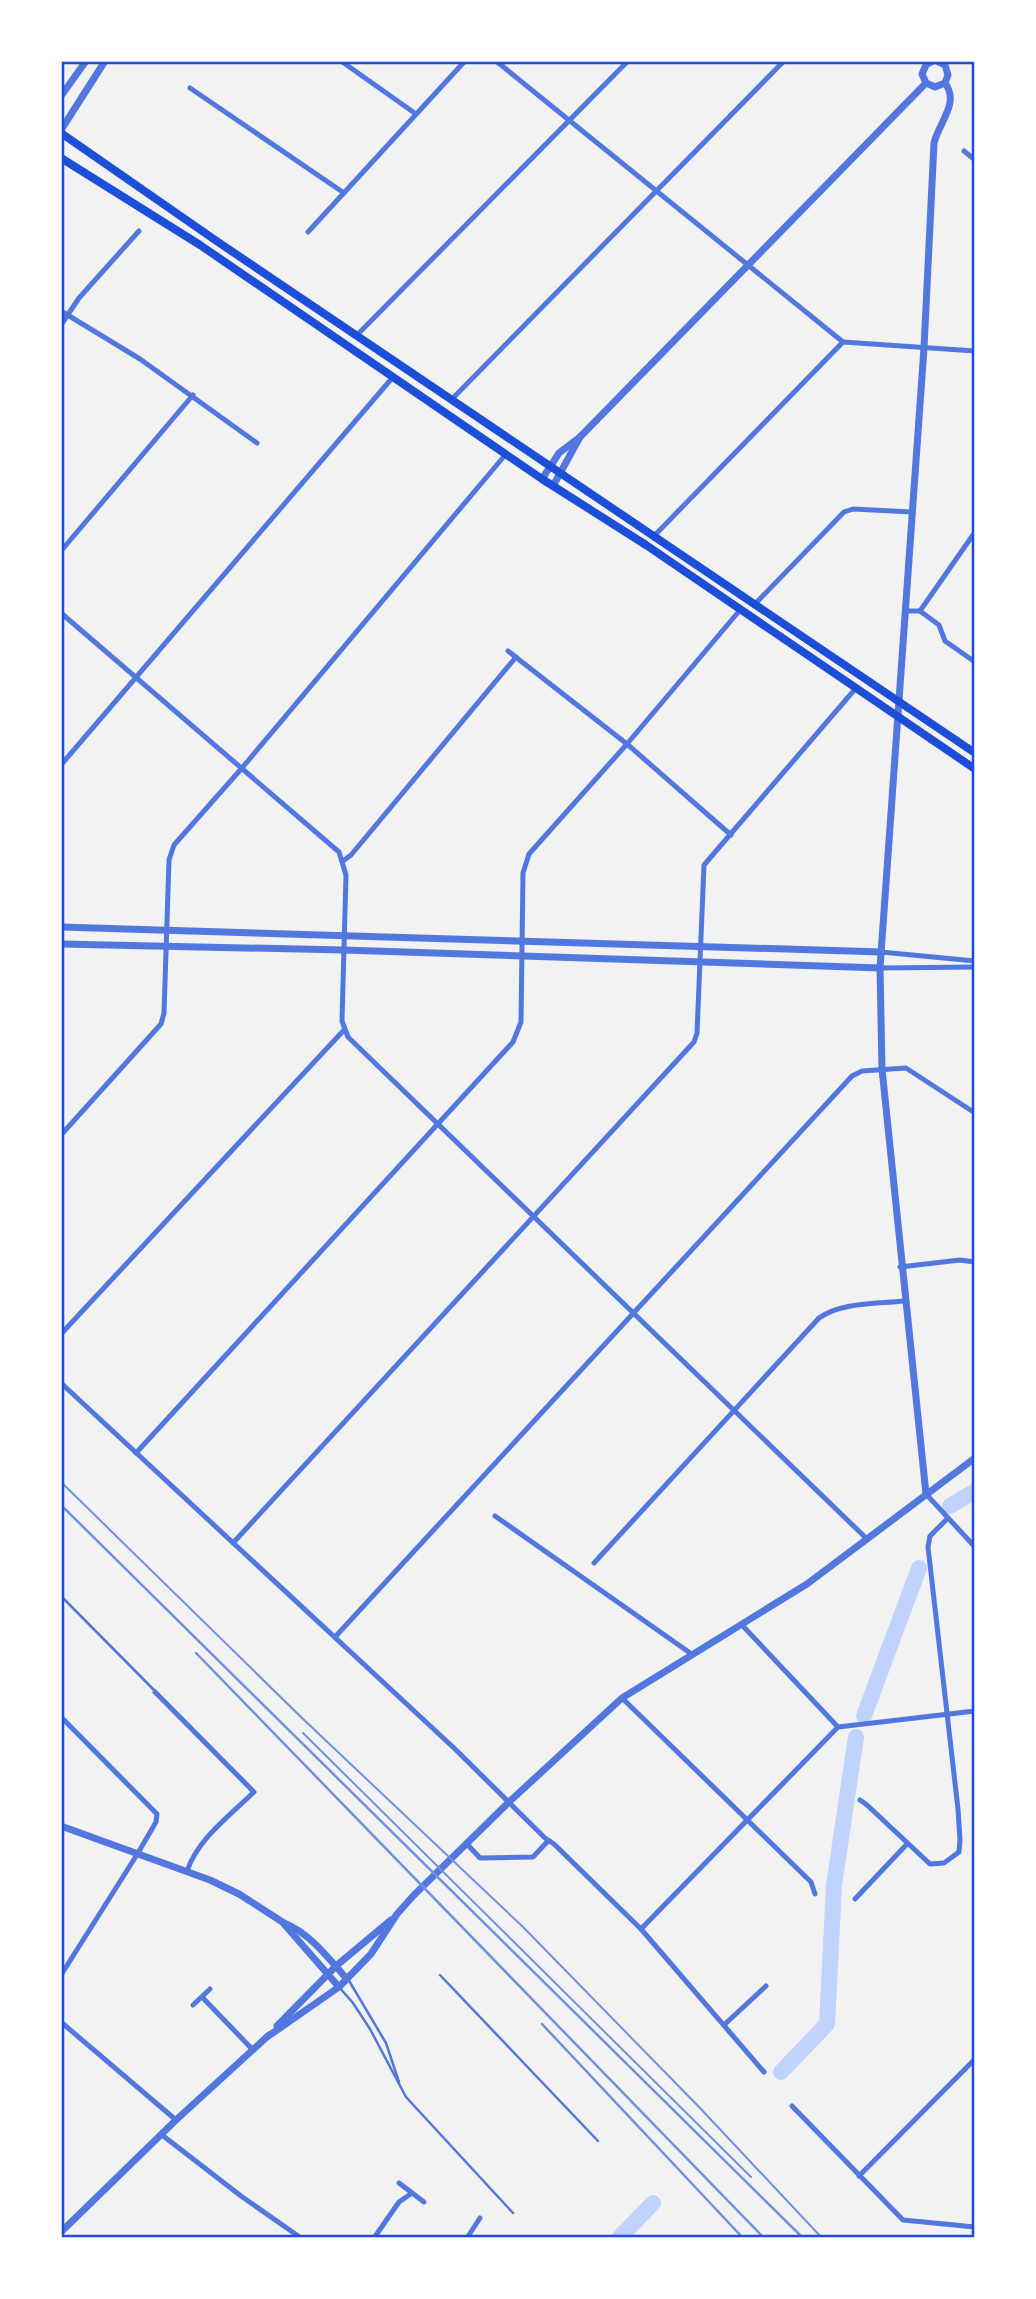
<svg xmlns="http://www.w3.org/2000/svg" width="1036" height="2299" font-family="Jost,sans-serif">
<rect width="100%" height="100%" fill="#f2f2f2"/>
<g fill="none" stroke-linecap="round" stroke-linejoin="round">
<g stroke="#bfd3fe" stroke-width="16">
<path d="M 950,1506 L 975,1491"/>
<path d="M 864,1716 L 919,1568"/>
<path d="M 781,2072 L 827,2024 L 834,1885 L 856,1737"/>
<path d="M 619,2238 L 653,2203"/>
</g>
<g stroke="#5277de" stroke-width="2.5">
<path d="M 61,1596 L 155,1691"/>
<path d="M 440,1975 L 598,2141"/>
<path d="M 348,1979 L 386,2043 L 399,2082"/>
<path d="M 339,1987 L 353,2003 L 370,2029 L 406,2097 L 513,2213"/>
</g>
<g stroke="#5277de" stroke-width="5">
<path d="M 341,61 L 416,114"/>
<path d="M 496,61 L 843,342 L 975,351"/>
<path d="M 190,88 L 344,193"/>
<path d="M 964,151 L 975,160"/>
<path d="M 308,232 L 465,61"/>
<path d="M 61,311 L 140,359 L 257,443"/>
<path d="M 61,325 L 79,298 L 139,231"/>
<path d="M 357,335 L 628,61"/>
<path d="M 452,399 L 784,61"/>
<path d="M 654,536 L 843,342"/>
<path d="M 61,551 L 193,395"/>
<path d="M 754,605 L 844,512 L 853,509 L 912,512"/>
<path d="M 905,611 L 920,611 L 975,532"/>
<path d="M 920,611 L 939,625 L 945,641 L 975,662"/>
<path d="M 61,613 L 339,852 L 346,875 L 342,1021 L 348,1037 L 867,1539"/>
<path d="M 508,651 L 627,744 L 731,835"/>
<path d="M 61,765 L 393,377"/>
<path d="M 343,861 L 351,855 L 516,657"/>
<path d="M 881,952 L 975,961"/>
<path d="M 880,968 L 975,967"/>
<path d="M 61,1135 L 161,1024 L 164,1013 L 169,860 L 174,845 L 242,768 L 506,454"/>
<path d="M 900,1267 L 960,1260 L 975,1262"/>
<path d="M 61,1334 L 344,1030"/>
<path d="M 61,1383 L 454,1748 L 545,1838 L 554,1844 L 641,1929 L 764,2072"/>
<path d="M 136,1453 L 513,1042 L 521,1022 L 523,873 L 529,854 L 627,744 L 740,610"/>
<path d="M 926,1494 L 975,1547"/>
<path d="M 495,1516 L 693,1655"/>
<path d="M 233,1543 L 694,1042 L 697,1033 L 704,865 L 856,688"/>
<path d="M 594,1563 L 819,1318 C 841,1302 877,1304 904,1301"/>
<path d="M 741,1624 L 838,1727"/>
<path d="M 335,1637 L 852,1076 L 862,1071 L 906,1068 L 975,1113"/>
<path d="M 155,1692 L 254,1792 C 229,1816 198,1839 187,1871"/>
<path d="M 622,1698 L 811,1882 L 815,1894"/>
<path d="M 61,1717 L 157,1814 L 156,1822 L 138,1853 L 61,1975"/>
<path d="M 860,1800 L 867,1805 L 930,1864 L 944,1863 L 959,1852 L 960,1840 L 958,1809 L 928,1547 L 930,1536 L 947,1519"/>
<path d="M 466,1843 L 480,1858 L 533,1857 L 548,1841"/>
<path d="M 855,1899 L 907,1844"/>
<path d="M 641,1929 L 838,1727 L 975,1711"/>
<path d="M 202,1997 L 253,2050"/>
<path d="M 193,2005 L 210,1989"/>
<path d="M 61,2022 L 176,2120"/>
<path d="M 724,2025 L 766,1986"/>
<path d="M 792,2106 L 903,2220 L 975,2227"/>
<path d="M 162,2135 L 241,2196 L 301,2238"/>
<path d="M 859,2176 L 975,2059"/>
<path d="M 399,2183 L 424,2202"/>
<path d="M 374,2238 L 399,2202 L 412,2193"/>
<path d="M 467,2238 L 480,2218"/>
</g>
<g stroke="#5277de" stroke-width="7">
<path d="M 933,61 L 926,65 L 922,74 L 926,83 L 935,87 L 945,83 L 948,75 L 945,65 L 937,61"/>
<path d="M 61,96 L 86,61"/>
<path d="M 61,130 L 105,61"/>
<path d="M 542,479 L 559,453 L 580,437 L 926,83"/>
<path d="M 553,486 L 580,437"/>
<path d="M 61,927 L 881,952"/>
<path d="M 61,944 L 344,950 L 880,968"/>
<path d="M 926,1494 L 882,1069 L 880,968 L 924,348 L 934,143 C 939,122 960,103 945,83"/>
<path d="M 61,1826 L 210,1880 L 239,1894 L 284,1923 C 310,1933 329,1959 347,1979"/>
<path d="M 284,1924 L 339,1987"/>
<path d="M 277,2026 L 336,1966 L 391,1920"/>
<path d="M 267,2037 L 339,1987 L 371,1954 L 397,1914 L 414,1895 L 509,1802 L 622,1698 L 807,1584 L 975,1458"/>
<path d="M 61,2232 L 176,2120 L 269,2035"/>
</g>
<g stroke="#1d4ed8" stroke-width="8">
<path d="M 61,133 L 218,242 L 975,753"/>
<path d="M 61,158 L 200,245 L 542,479 L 646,545 L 975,769"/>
</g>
<g stroke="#7290e2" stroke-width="2">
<path d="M 61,1482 L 302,1718 L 523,1927 L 700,2108 L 822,2238"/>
<path d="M 303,1733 L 751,2177"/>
</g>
<g stroke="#7290e2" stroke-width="2.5">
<path d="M 61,1505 L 803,2238"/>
<path d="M 196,1653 L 764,2238"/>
<path d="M 542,2024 L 743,2238"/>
</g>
</g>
<rect width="1036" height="2299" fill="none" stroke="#ffffff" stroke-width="126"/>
<rect x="63" y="63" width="910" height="2173" fill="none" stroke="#1d4ed8" stroke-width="2.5"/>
</svg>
